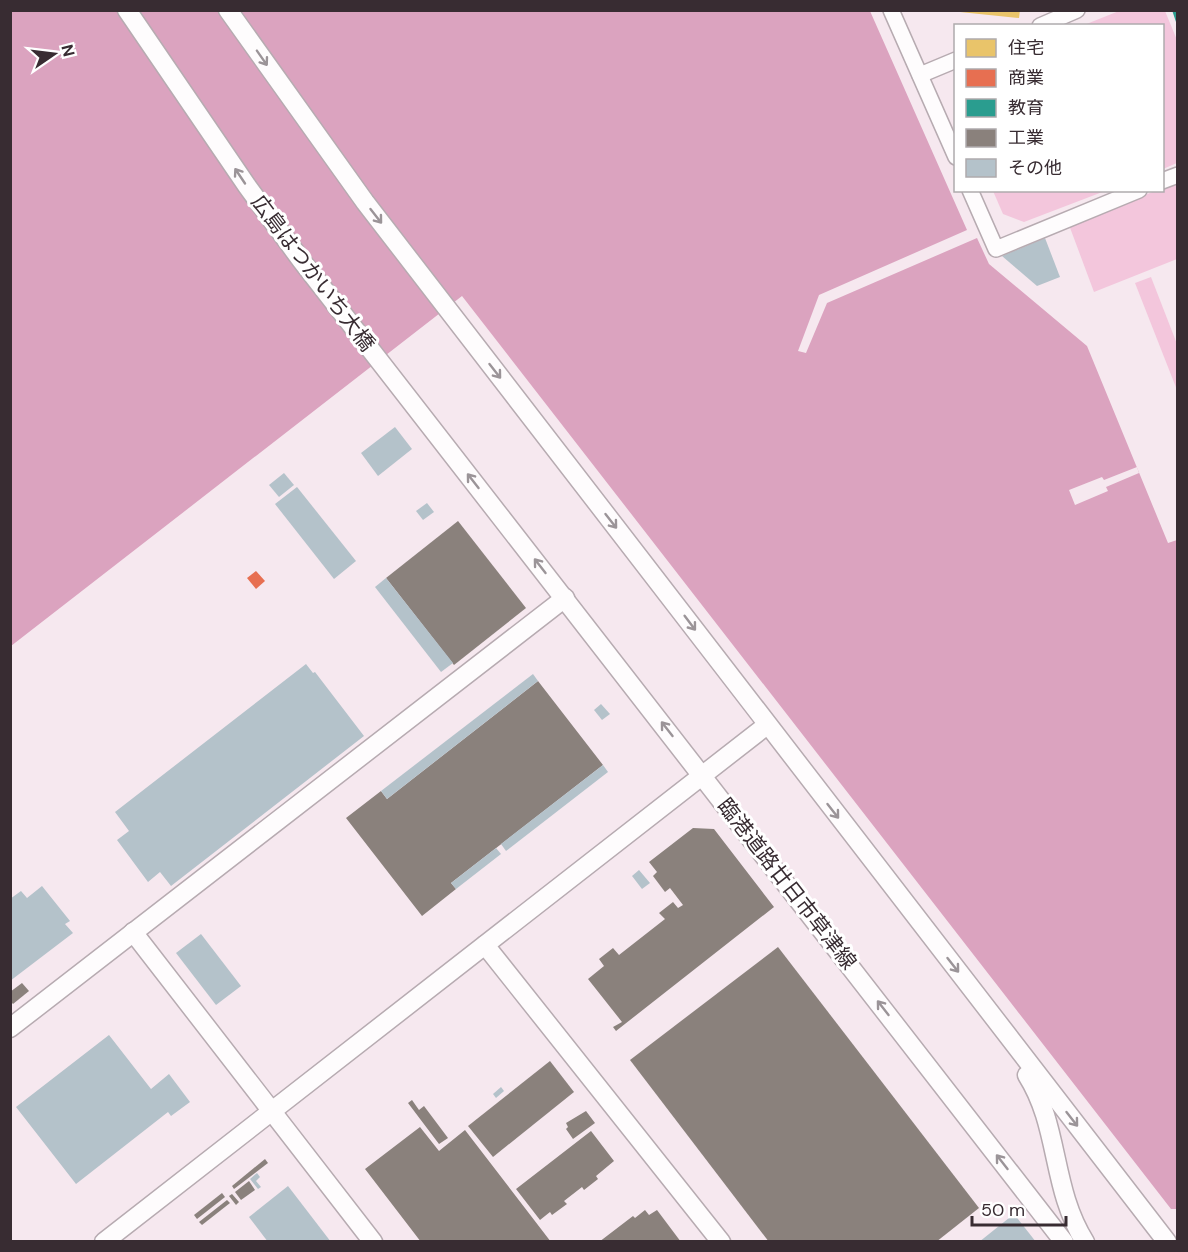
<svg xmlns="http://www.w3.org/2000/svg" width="1188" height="1252" font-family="'DM Sans','Noto Sans JP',sans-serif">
<rect width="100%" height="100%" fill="#f6e8ef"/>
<g fill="#f3c6dc">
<path d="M 1119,11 L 1165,11 L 1177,40 L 1177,163 L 1163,169 L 1162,26 L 1084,25 Z"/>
<path d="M 1177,182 L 1177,259 L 1094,292 L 1069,225 L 1155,191 L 1162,190 L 1163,188 Z"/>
<path d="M 993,191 L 1105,191 L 1024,222 L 1003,214 Z"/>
<path d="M 1151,277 L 1177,344 L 1177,390 L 1135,283 Z"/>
</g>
<path fill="#dba3bf" d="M 11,11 L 870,11 L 967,230 L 819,295 L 798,351 L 806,353 L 827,303 L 977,238 L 989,264 L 1087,346 L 1168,543 L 1177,540 L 1177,1209 L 1171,1209 L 462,296 L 11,646 Z"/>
<path fill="#f6e8ef" d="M 1137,467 L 1139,473 L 1106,487 L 1108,491 L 1075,505 L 1069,490 L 1102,477 L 1104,480 Z"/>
<path fill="#e9c46a" d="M 960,10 L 1020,10 L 1019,18 L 960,12 Z"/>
<path fill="#e76f51" d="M 256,571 L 265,581 L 256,589 L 247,578 Z"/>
<path fill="#2a9d8f" d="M 1172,10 L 1178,10 L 1178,25 L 1177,25 Z"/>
<g fill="#8a817c">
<path d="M 458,521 L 526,608 L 454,665 L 386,578 Z"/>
<path d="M 538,681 L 603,765 L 451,883 L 456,889 L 422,916 L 346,818 L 381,791 L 387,799 Z"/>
<path d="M 693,828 L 714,829 L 774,907 L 616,1031 L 613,1027 L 622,1022 L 588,979 L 604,966 L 599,959 L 613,948 L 619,955 L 665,919 L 659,913 L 673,902 L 678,908 L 683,905 L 670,888 L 665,892 L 653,876 L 657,872 L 649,862 Z"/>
<path d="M 778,947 L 979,1208 L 936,1242 L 769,1242 L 630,1060 Z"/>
<path d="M 22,983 L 29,991 L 13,1004 L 10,1001 L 10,992 Z"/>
<path d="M 550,1061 L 574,1092 L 493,1157 L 468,1126 Z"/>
<path d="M 412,1100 L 419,1110 L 424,1106 L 448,1138 L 439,1144 L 408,1103 Z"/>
<path d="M 586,1111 L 595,1123 L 573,1139 L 566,1129 L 568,1127 L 566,1123 Z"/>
<path d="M 420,1127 L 439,1151 L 465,1130 L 551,1242 L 421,1242 L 365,1169 Z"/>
<path d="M 591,1131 L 614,1161 L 596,1176 L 598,1179 L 584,1190 L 582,1187 L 564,1201 L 567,1204 L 552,1215 L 550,1212 L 540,1220 L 516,1189 Z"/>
<path d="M 265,1159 L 268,1163 L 234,1189 L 232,1186 Z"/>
<path d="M 249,1181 L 255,1190 L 241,1200 L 235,1192 Z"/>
<path d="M 222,1193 L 225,1197 L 197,1219 L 194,1215 Z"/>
<path d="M 232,1194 L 239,1202 L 236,1205 L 229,1196 Z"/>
<path d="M 227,1200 L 230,1203 L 202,1225 L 199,1222 Z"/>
<path d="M 645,1210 L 649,1215 L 657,1210 L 681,1242 L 599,1242 L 633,1216 L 635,1218 Z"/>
</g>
<g fill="#b4c2ca">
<path d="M 1045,238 L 1060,277 L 1037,286 L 1002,256 Z"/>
<path d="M 395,427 L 412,449 L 378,476 L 361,453 Z"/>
<path d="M 284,473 L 294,485 L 279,497 L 269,485 Z"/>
<path d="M 297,487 L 356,561 L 334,579 L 275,504 Z"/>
<path d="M 427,503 L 434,512 L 423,520 L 416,511 Z"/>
<path d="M 386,578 L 453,663 L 441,672 L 375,587 Z"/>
<path d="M 306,664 L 313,673 L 315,672 L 364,736 L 171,886 L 160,872 L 148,882 L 117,840 L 129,831 L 115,812 Z"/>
<path d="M 533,674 L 538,681 L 387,799 L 381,791 Z"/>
<path d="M 601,704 L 610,714 L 602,720 L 594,710 Z"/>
<path d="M 603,765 L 608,772 L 506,851 L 501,844 Z"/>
<path d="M 496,848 L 501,854 L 456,889 L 451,883 Z"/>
<path d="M 639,870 L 650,883 L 642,889 L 632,876 Z"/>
<path d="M 42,886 L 70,921 L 65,924 L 73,933 L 10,981 L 10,899 L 21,891 L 27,898 Z"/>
<path d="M 201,934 L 241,986 L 216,1005 L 176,953 Z"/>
<path d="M 109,1035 L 151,1089 L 169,1074 L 190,1102 L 171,1116 L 168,1112 L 76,1184 L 16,1107 Z"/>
<path d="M 501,1087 L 504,1091 L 496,1098 L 493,1094 Z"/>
<path d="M 257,1173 L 260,1177 L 256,1181 L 261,1187 L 258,1189 L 250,1179 Z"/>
<path d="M 288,1186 L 331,1242 L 268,1242 L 249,1217 Z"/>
<path d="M 1014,1214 L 1036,1242 L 979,1242 Z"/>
</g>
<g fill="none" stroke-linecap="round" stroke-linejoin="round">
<defs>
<g id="minor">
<path d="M 891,10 L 956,157"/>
<path d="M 1040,26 L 1077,10"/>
<path d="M 920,75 L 956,60"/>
<path d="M 1162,181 L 1178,175"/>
<path d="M 970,190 L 996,249 L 1139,190"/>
</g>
<g id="tertiary">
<path d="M 127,10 L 247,186 L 301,260 L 1064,1242"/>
<path d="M 228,10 L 365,202 L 1167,1242"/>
<path d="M 133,932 L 373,1242"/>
<path d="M 485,945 L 721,1242"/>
<path d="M 10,1028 L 565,598"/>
<path d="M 1027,1075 C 1060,1127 1051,1188 1085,1242"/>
<path d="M 104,1242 L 767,725"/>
</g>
</defs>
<use href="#minor" stroke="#b7abb1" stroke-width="18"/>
<use href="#tertiary" stroke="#b7abb1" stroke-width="21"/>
<use href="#minor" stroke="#fefcfd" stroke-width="15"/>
<use href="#tertiary" stroke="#fefcfd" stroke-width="18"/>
</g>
<defs><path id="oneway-shaft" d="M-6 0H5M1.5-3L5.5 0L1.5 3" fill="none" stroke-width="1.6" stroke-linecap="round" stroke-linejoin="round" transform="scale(1.5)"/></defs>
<g stroke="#9b9498">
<use href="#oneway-shaft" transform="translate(262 58) rotate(55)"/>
<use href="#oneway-shaft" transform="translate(240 176) rotate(-124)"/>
<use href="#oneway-shaft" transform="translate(376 216) rotate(52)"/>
<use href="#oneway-shaft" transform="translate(495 371) rotate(52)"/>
<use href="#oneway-shaft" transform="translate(473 481) rotate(-128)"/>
<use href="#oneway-shaft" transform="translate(611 521) rotate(52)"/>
<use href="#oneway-shaft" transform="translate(540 566) rotate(-128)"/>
<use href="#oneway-shaft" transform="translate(690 623) rotate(53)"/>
<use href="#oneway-shaft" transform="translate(667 729) rotate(-128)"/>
<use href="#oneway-shaft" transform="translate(833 811) rotate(52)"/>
<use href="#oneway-shaft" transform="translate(953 965) rotate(52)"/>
<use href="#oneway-shaft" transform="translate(883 1008) rotate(-128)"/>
<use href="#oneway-shaft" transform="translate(1072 1119) rotate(52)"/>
<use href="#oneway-shaft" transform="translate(1002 1162) rotate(-128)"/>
</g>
<g text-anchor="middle" stroke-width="6" stroke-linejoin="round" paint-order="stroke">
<g font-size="21" fill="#382c32" stroke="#fff">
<text transform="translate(313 273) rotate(53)" y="7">広島はつかいち大橋</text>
<text transform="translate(787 884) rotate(52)" y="7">臨港道路廿日市草津線</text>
</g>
</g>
<rect width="1188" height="1252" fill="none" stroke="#382c32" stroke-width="24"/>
<rect x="954" y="24" width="210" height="168" fill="#ffffff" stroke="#afabad" stroke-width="1.5"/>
<rect x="966" y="39" width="30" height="18" fill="#e9c46a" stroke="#afabad" stroke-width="1.5"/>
<text x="1008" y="54" font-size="18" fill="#382c32">住宅</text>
<rect x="966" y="69" width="30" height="18" fill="#e76f51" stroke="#afabad" stroke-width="1.5"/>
<text x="1008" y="84" font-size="18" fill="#382c32">商業</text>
<rect x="966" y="99" width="30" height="18" fill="#2a9d8f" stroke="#afabad" stroke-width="1.5"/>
<text x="1008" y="114" font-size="18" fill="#382c32">教育</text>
<rect x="966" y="129" width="30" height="18" fill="#8a817c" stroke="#afabad" stroke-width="1.5"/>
<text x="1008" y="144" font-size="18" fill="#382c32">工業</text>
<rect x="966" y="159" width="30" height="18" fill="#b4c2ca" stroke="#afabad" stroke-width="1.5"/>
<text x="1008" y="174" font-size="18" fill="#382c32">その他</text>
<g transform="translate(54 54) rotate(76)" stroke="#ffffff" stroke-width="4.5" paint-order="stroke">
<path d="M0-4.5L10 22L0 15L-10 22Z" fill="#382c32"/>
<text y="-9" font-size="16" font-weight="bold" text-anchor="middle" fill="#382c32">N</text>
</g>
<path d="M972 1216v9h94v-9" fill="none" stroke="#382c32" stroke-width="3"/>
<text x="981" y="1216" font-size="18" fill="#382c32" stroke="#ffffff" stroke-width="4.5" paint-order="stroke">50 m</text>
</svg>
